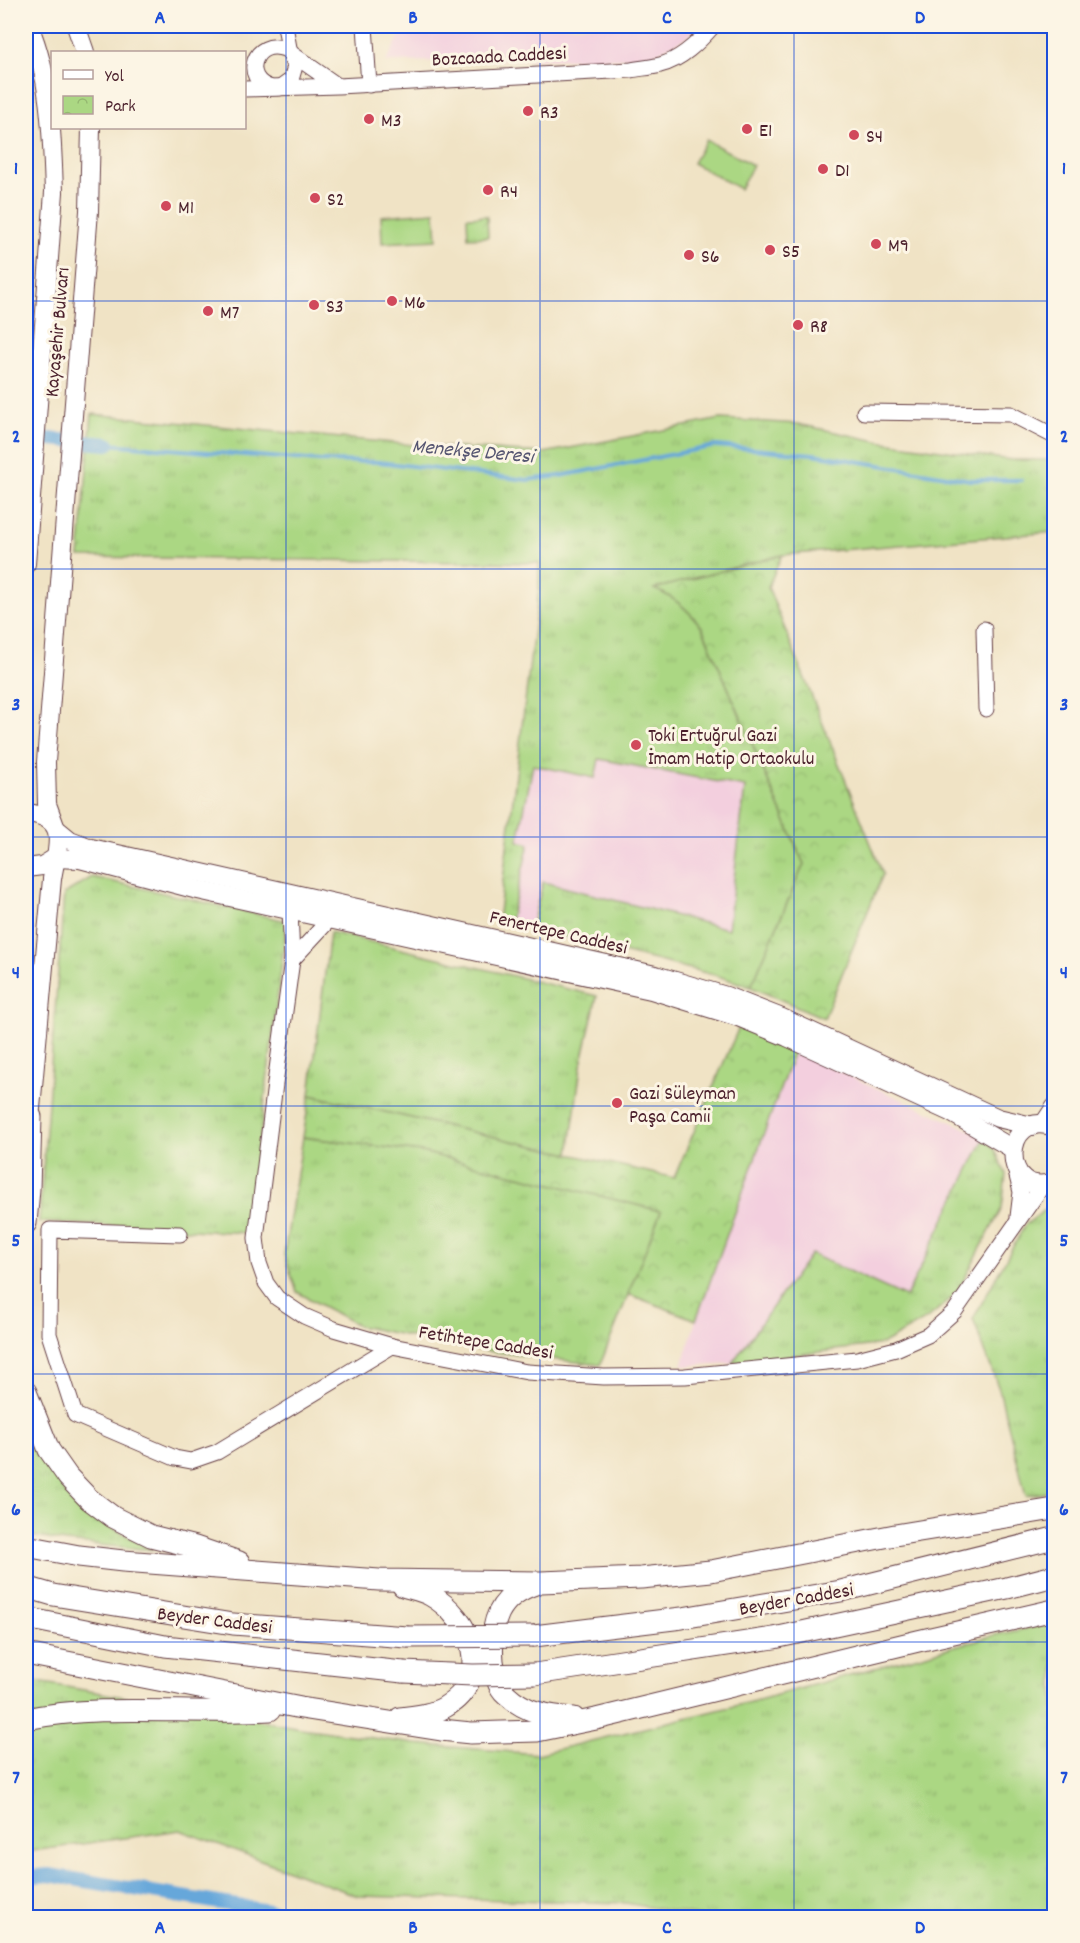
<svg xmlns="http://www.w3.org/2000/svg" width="1080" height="1943" font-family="Dekko,sans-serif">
<defs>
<pattern id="grass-tufts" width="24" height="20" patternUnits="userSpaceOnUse" patternTransform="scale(1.5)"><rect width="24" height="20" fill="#abd783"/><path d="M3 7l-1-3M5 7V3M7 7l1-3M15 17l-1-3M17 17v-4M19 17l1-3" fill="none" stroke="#95b871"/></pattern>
<pattern id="park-crowns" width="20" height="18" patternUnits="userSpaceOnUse" patternTransform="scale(1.5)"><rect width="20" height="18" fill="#abd783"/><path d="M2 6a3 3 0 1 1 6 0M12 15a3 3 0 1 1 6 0" fill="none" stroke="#95b871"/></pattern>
</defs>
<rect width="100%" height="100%" fill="#fcf5e5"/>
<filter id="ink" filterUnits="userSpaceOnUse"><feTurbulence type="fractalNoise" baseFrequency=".0167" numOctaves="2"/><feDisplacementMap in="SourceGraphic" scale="12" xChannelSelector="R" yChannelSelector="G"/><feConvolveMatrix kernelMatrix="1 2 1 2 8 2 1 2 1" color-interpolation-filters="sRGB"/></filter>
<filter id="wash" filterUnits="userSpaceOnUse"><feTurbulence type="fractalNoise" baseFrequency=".008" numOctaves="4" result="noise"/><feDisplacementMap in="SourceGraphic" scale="24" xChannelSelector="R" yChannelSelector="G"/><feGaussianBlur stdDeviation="1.35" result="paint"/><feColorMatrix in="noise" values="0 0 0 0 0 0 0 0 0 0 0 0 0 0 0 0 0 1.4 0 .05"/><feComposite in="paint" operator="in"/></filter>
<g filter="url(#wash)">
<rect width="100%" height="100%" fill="#f0e3c5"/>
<g fill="#f3cfde">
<path d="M 405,26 L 700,26 L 687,37 L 657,53 L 644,58 L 386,62 Z"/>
<path d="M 539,588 L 654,589 L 804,864 L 751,987 L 718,976 L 498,921 Z"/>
<path d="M 794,1051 L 985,1137 L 906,1298 L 811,1255 L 732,1363 L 682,1366 L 696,1320 Z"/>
</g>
<g fill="url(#grass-tufts)" stroke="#7a7b57" stroke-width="1.5">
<path d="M 92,414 L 424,446 L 544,453 L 721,419 L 798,424 L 877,441 L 1011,460 L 1049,460 L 1054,463 L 1054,532 L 782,555 L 655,589 L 671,596 L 689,612 L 702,627 L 804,864 L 751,987 L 718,976 L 531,929 L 543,882 L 728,929 L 745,787 L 599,759 L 595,778 L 533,765 L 518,841 L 529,844 L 509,924 L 498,921 L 539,588 L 539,563 L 79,557 Z"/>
<path d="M 92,877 L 287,921 L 248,1233 L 39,1222 L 64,894 Z"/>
<path d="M 330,932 L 597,996 L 581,1066 L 569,1154 L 310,1095 Z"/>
<path d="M 303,1137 L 422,1152 L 662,1211 L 600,1365 L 472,1349 L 359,1326 L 297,1292 L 284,1255 Z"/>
<path d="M 985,1137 L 995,1150 L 1006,1174 L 1002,1208 L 957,1293 L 927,1319 L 883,1344 L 732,1363 L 811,1254 L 906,1297 Z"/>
<path d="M 1054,1207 L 1054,1491 L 1026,1496 L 999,1389 L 973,1319 L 1025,1225 L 1048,1208 Z"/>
<path d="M 26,1414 L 41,1456 L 66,1491 L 102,1522 L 153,1550 L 65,1542 L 26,1535 Z"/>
<path d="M 1054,1623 L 1054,1917 L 709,1918 L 626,1903 L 358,1896 L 180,1830 L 26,1852 L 26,1680 L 301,1728 L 415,1744 L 538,1754 L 755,1701 L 995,1635 Z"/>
</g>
<g fill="url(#park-crowns)" stroke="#7a7b57" stroke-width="1.5">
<path d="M 487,216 L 488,237 L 468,238 L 467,217 Z"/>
<path d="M 782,555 L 768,587 L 883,874 L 824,1018 L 751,987 L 804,864 L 702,627 C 687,609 676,598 654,589 Z"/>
<path d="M 739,1027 L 794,1051 L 696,1320 L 628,1294 L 661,1211 L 422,1152 L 303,1137 L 310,1095 L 674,1178 Z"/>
</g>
<g fill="#abd783" stroke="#7a7b57" stroke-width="1.5">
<path d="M 706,140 L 753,165 L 740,189 L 693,163 Z"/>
<path d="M 435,212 L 437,240 L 382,243 L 381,216 Z"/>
</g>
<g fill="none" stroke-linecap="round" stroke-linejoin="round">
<path stroke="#66a7da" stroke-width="4" d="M 108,444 L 320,461 L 379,462 L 527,480 L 560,476 L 716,446 L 813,454 L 971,480 L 1021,480"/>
<g stroke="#66a7da" stroke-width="14">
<path d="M 26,437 L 108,444"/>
<path d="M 26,1877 L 49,1875 L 293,1915 L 296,1918"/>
</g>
</g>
</g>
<g filter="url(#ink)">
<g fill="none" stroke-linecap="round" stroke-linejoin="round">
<defs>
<g id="minor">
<path d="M 365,26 L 369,85"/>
<path d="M 338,86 L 285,49 C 254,37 240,80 272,88 L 338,86 L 631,70 C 640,68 650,68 660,65 C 681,60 699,42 713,26"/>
<path d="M 244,89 L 280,88 L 291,80 L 295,66 L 290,53 L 285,26"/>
<path d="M 864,412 L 1011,414 L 1054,436"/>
<path d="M 984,629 L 986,709"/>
<path d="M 290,909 L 292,960 L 275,1084 L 256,1238 L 259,1263 L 266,1283 L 277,1298 L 304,1316 L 334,1329 L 392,1346 L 527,1372 L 604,1377 L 685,1376 L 857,1359 L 896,1349 L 928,1335 L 955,1311 L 1043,1185"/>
<path d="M 292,960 L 330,919"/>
<path d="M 1042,1124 L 1054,1106"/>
<path d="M 1015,1168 L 1021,1192 L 1018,1217"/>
<path d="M 180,1234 L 50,1230 L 49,1334 L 75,1415 L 175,1458 L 191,1461 L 217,1452 L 392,1346"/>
</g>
<g id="major">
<path d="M 76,26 L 85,52"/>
<path d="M 26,564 L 54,192 C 52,137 51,77 29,26"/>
<path d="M 26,813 C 71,817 57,847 52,879 L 29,1130"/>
<path d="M 55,826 L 47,804 L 46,762 L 89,211 L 91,128"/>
<path d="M 59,831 L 70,840 L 91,848 L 655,975 L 726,996 L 782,1018 L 998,1118 L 1032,1126"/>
<path d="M 55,858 L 80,859 L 198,890 L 651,990 L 738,1017 L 787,1037 L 950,1112 L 1013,1149"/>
<path d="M 26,868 L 42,866 L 55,858"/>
<path d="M 1054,1127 C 1000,1107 1000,1201 1054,1182"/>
</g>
<g id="highway">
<path d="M 26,1223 L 29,1189 L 31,1117"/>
<path d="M 26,1392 L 49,1450 L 68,1477 L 89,1499 L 113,1517 L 151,1536 L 195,1547 L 239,1562"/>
<path d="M 26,1546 L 79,1556 L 123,1561 L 379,1580 L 541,1582 L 641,1578 L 711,1571 L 895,1535 L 1054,1509"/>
<path d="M 535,1584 C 497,1597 490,1623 493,1661 C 495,1673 497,1686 506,1694 C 526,1713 548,1716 574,1718"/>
<path d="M 26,1587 L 53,1595 L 233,1624 L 407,1637"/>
<path d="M 26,1618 L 165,1646 L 403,1672"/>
<path d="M 534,1636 L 682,1618 L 841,1591 L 1054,1538"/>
<path d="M 26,1654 L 301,1708 L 441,1730 L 471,1733 L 537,1731 L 596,1719 L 918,1641 L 1054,1610"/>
<path d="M 535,1674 L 774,1638 L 1007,1588 L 1054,1576"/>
<path d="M 400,1718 C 415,1716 432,1715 445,1707 C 494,1678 472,1618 430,1595 C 422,1591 412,1589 403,1586"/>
<path d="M 26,1719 C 106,1703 189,1715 270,1710"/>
</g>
</defs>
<use href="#minor" stroke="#633c42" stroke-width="17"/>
<use href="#major" stroke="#633c42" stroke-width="20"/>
<use href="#highway" stroke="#633c42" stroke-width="23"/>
<use href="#minor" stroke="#fff" stroke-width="15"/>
<use href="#major" stroke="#fff" stroke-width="18"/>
<use href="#highway" stroke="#fff" stroke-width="21"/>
<defs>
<g id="highway-bridge">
<path d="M 407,1637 L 534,1636"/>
<path d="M 403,1672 L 473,1675 L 535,1674"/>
</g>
</defs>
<use href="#highway-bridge" stroke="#633c42" stroke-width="23" stroke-linecap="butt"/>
<use href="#highway-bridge" stroke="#fff" stroke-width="21"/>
</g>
</g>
<path fill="none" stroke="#1d4ed8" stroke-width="1.5" stroke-opacity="0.55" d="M 286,26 L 286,1918M 540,26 L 540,1918M 794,26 L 794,1918M 26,301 L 1054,301M 26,569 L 1054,569M 26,837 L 1054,837M 26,1106 L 1054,1106M 26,1374 L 1054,1374M 26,1642 L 1054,1642"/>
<g fill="#d1495b" stroke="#fcf5e5" stroke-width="2">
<circle cx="528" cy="111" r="6"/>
<circle cx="369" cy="119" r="6"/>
<circle cx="747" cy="129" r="6"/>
<circle cx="854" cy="135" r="6"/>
<circle cx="823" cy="169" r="6"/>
<circle cx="488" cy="190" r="6"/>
<circle cx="315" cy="198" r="6"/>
<circle cx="166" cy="206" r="6"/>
<circle cx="876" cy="244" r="6"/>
<circle cx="770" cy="250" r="6"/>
<circle cx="689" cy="255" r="6"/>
<circle cx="392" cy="301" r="6"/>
<circle cx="314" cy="305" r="6"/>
<circle cx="208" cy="311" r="6"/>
<circle cx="798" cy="325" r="6"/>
<circle cx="636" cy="745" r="6"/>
<circle cx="617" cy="1103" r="6"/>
</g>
<g text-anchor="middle" stroke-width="6" stroke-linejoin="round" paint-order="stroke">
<g font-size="20" fill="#4a1f2b" stroke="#fcf5e5">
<text transform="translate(499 55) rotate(-3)" y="7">Bozcaada Caddesi</text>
<text transform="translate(56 332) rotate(-85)" y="7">Kayaşehir Bulvarı</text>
<text transform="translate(559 931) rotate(13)" y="7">Fenertepe Caddesi</text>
<text transform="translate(486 1341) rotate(9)" y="7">Fetihtepe Caddesi</text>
<text transform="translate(796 1598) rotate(-10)" y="7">Beyder Caddesi</text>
<text transform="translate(215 1619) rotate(7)" y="7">Beyder Caddesi</text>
</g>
<g font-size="20" fill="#4a1f2b" stroke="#fcf5e5" text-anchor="start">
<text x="540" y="118">R3</text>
<text x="381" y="126">M3</text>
<text x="759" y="136">E1</text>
<text x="866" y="142">S4</text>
<text x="835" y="176">D1</text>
<text x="500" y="197">R4</text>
<text x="327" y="205">S2</text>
<text x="178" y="213">M1</text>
<text x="888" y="251">M9</text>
<text x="782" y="257">S5</text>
<text x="701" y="262">S6</text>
<text x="404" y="308">M6</text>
<text x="326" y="312">S3</text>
<text x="220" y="318">M7</text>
<text x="810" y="332">R8</text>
<text x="648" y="741">Toki Ertuğrul Gazi<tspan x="648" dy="23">İmam Hatip Ortaokulu</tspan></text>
<text x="629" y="1099">Gazi Süleyman<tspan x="629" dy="23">Paşa Camii</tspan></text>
</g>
<g font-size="21" font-style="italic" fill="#555571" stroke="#fcf5e5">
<text transform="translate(473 450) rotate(5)" y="7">Menekşe Deresi</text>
</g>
</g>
<rect width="1080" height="1943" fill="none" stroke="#fcf5e5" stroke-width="66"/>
<rect x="51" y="51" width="195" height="78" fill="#fcf5e5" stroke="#b59f9b" stroke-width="1.5"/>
<rect x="63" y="70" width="30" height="9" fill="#ffffff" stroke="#b59f9b" stroke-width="1.5"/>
<text x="105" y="81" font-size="18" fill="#4a1f2b">Yol</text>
<rect x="63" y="96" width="30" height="18" fill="url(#park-crowns)" stroke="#b59f9b" stroke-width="1.5"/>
<text x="105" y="111" font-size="18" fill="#4a1f2b">Park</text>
<rect x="33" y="33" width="1014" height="1877" fill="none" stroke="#1d4ed8" stroke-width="2"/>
<g font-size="20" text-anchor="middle" font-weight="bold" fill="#1d4ed8">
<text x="160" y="23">A</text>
<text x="413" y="23">B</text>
<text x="667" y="23">C</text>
<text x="920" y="23">D</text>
<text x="16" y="174">1</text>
<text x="1064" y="174">1</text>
<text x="16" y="442">2</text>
<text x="1064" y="442">2</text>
<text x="16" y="710">3</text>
<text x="1064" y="710">3</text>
<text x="16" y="978">4</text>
<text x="1064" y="978">4</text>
<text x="16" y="1246">5</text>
<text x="1064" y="1246">5</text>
<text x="16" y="1515">6</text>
<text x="1064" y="1515">6</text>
<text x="16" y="1783">7</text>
<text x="1064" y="1783">7</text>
<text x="160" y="1933">A</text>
<text x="413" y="1933">B</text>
<text x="667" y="1933">C</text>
<text x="920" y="1933">D</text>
</g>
</svg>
